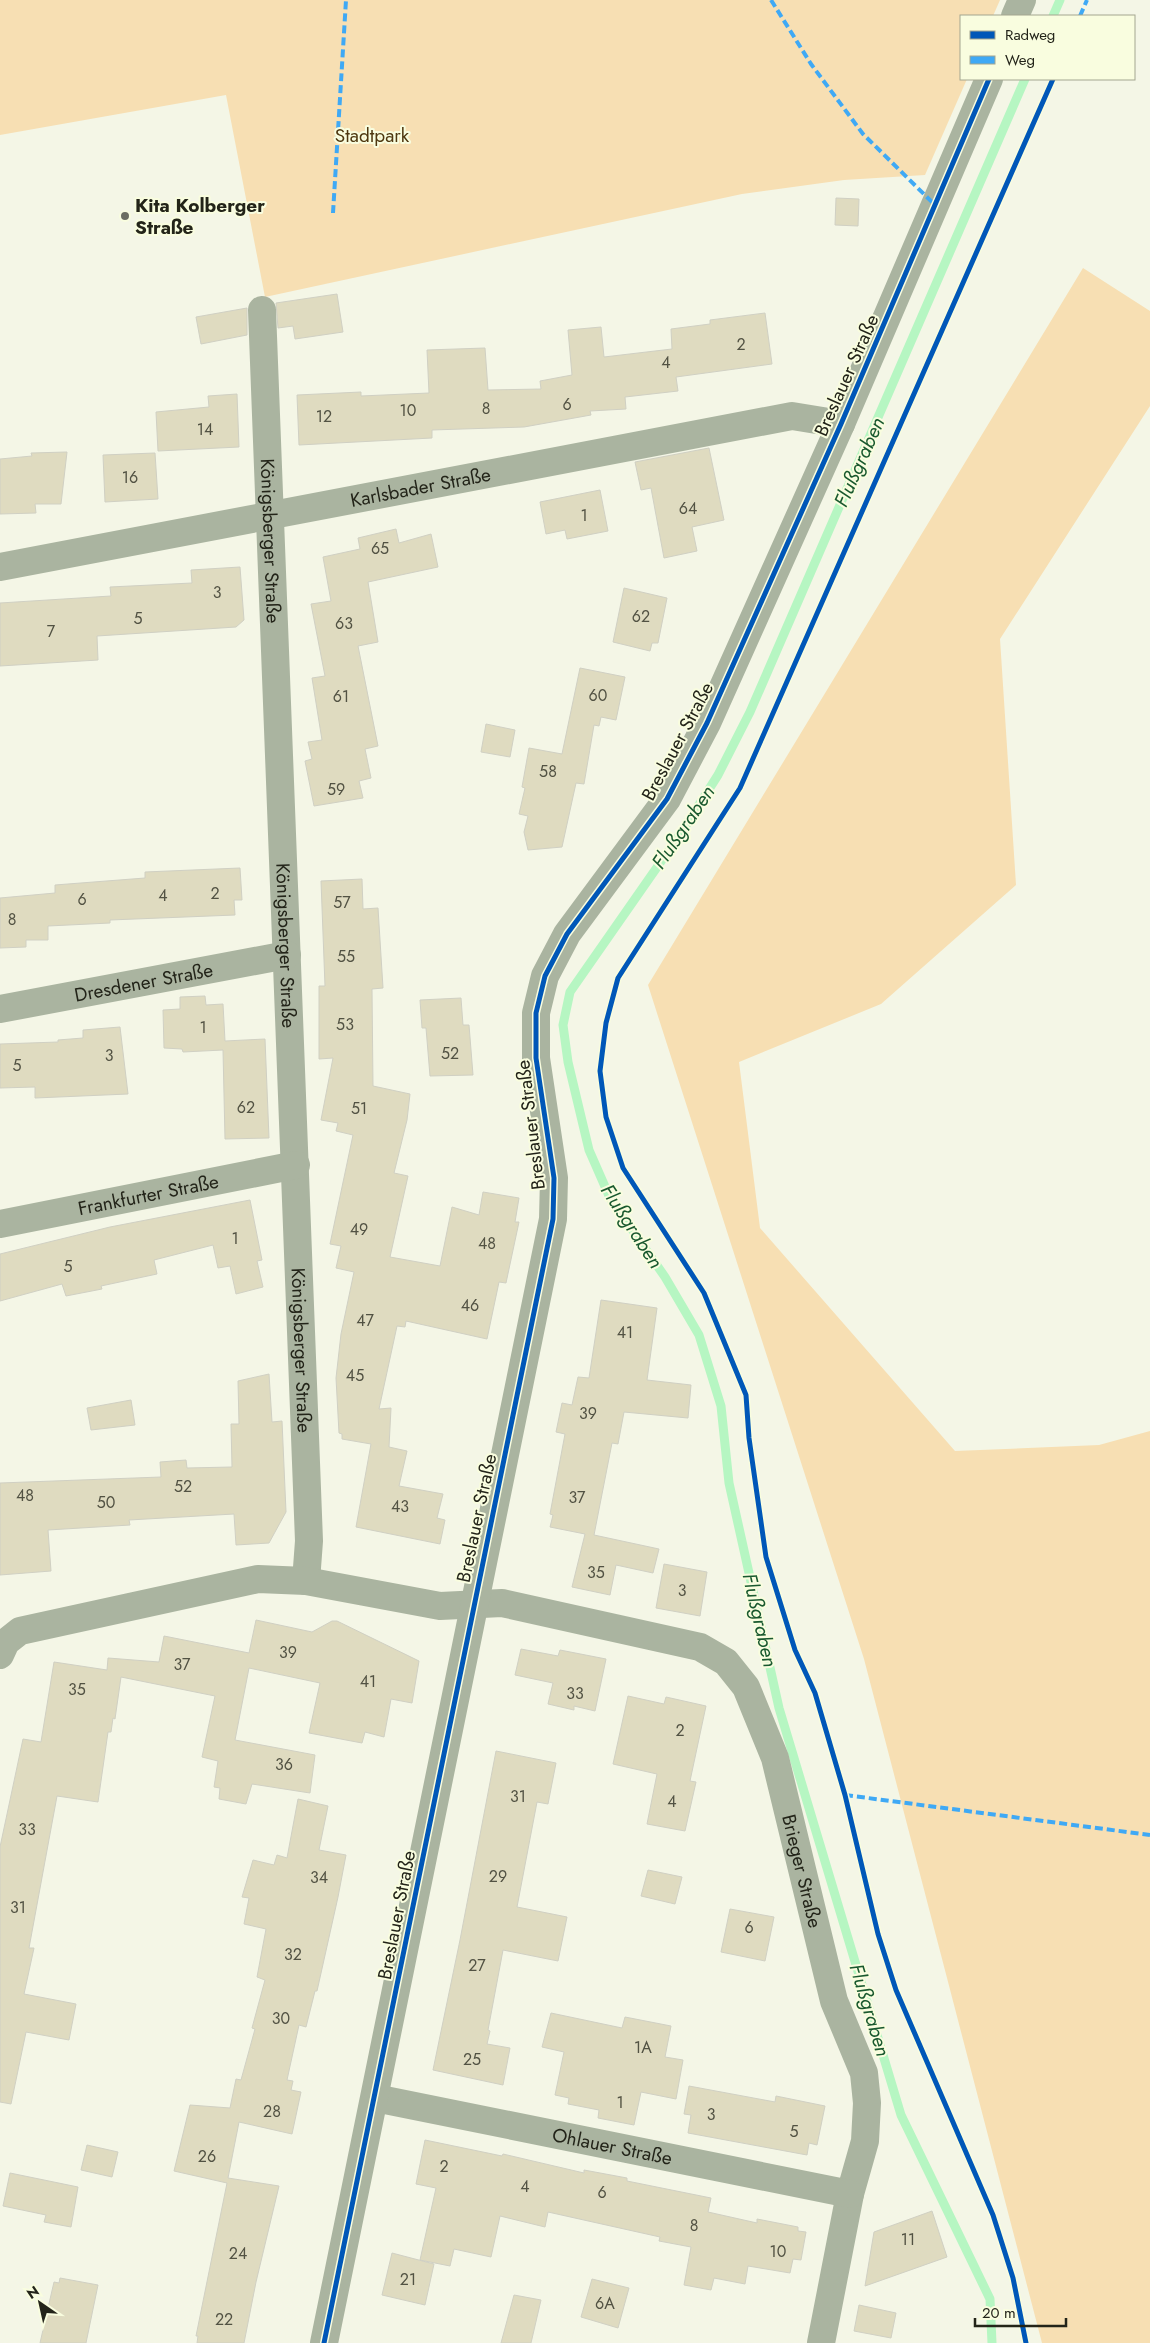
<svg xmlns="http://www.w3.org/2000/svg" width="1150" height="2343" font-family="Jost,sans-serif">
<rect width="100%" height="100%" fill="#f4f6e6"/>
<g fill="#f7dfb3">
<path d="M 0,0 L 1000,0 L 993,16 L 961,16 L 961,79 L 967,79 L 925,175 L 844,180 L 742,194 L 265,297 L 226,95 L 0,135 Z"/>
<path d="M 1083,268 L 1150,311 L 1150,406 L 1000,639 L 1016,885 L 881,1004 L 739,1062 L 760,1228 L 955,1451 L 1099,1445 L 1150,1431 L 1150,2343 L 1042,2343 L 864,1659 L 648,985 Z"/>
</g>
<g fill="none" stroke-linecap="round" stroke-linejoin="round">
<g stroke="#b6f6c2" stroke-width="9">
<path d="M 1053,16 L 1060,0"/>
<path d="M 992,2343 L 990,2299 L 901,2115 L 779,1708 L 729,1483 L 721,1406 L 699,1335 L 665,1277 L 610,1198 L 589,1150 L 568,1062 L 563,1025 L 570,992 L 683,830 L 718,775 L 750,712 L 1025,79"/>
</g>
</g>
<g fill="#dfdbc0" stroke="#d0d0c3">
<path d="M 836,198 L 859,199 L 858,226 L 835,225 Z"/>
<path d="M 337,294 L 343,332 L 295,339 L 293,326 L 278,328 L 276,303 Z"/>
<path d="M 247,308 L 247,335 L 201,344 L 196,317 Z"/>
<path d="M 765,313 L 772,364 L 676,377 L 678,391 L 625,397 L 626,409 L 590,411 L 591,415 L 524,427 L 432,430 L 432,438 L 299,445 L 297,395 L 361,392 L 361,396 L 429,393 L 427,350 L 485,348 L 488,390 L 541,389 L 540,381 L 572,375 L 568,330 L 601,327 L 604,357 L 672,349 L 671,329 L 710,324 L 710,320 Z"/>
<path d="M 237,394 L 239,447 L 158,451 L 156,412 L 209,407 L 208,396 Z"/>
<path d="M 709,448 L 724,520 L 692,527 L 697,551 L 664,558 L 651,488 L 641,490 L 635,462 Z"/>
<path d="M 67,452 L 61,504 L 35,504 L 36,513 L 0,514 L 0,459 L 32,456 L 31,453 Z"/>
<path d="M 155,453 L 158,499 L 105,502 L 103,455 Z"/>
<path d="M 600,490 L 608,531 L 567,539 L 565,530 L 546,534 L 540,502 Z"/>
<path d="M 396,529 L 399,543 L 431,534 L 438,567 L 368,582 L 378,642 L 358,646 L 378,746 L 365,749 L 371,778 L 359,781 L 363,798 L 314,806 L 305,761 L 312,759 L 308,742 L 322,740 L 312,678 L 325,676 L 311,604 L 331,601 L 323,557 L 360,549 L 358,538 Z"/>
<path d="M 240,567 L 244,620 L 236,627 L 97,636 L 98,660 L 0,666 L 0,603 L 111,596 L 110,587 L 192,583 L 191,570 Z"/>
<path d="M 624,588 L 667,598 L 658,643 L 652,643 L 650,651 L 613,642 Z"/>
<path d="M 580,668 L 625,677 L 616,720 L 601,717 L 599,726 L 594,725 L 584,784 L 576,783 L 562,847 L 528,850 L 524,832 L 528,816 L 519,814 L 525,788 L 522,787 L 529,748 L 562,754 Z"/>
<path d="M 486,724 L 515,730 L 510,757 L 481,752 Z"/>
<path d="M 240,868 L 242,900 L 234,900 L 235,915 L 110,920 L 110,923 L 48,926 L 48,940 L 26,940 L 26,947 L 0,948 L 0,898 L 55,893 L 55,885 L 145,878 L 145,872 Z"/>
<path d="M 362,879 L 363,909 L 378,908 L 383,988 L 372,989 L 373,1086 L 410,1094 L 407,1120 L 394,1173 L 408,1176 L 390,1257 L 440,1266 L 452,1207 L 479,1215 L 483,1192 L 519,1198 L 515,1222 L 519,1222 L 506,1283 L 499,1282 L 487,1339 L 406,1321 L 405,1327 L 397,1326 L 379,1409 L 391,1408 L 389,1447 L 407,1451 L 399,1486 L 443,1494 L 437,1518 L 445,1520 L 440,1544 L 356,1527 L 371,1444 L 342,1439 L 342,1434 L 339,1433 L 336,1378 L 341,1334 L 354,1272 L 336,1268 L 341,1246 L 330,1244 L 353,1135 L 336,1131 L 338,1123 L 321,1120 L 333,1058 L 319,1059 L 319,986 L 325,986 L 321,881 Z"/>
<path d="M 205,996 L 206,1005 L 223,1004 L 225,1041 L 265,1039 L 269,1138 L 225,1139 L 223,1050 L 183,1052 L 182,1049 L 164,1048 L 163,1010 L 180,1009 L 180,997 Z"/>
<path d="M 461,998 L 463,1025 L 469,1025 L 473,1075 L 430,1076 L 426,1028 L 422,1028 L 420,1000 Z"/>
<path d="M 120,1027 L 128,1094 L 35,1098 L 35,1087 L 0,1088 L 0,1044 L 58,1042 L 58,1040 L 83,1038 L 83,1030 Z"/>
<path d="M 250,1200 L 262,1260 L 257,1261 L 263,1287 L 236,1294 L 230,1266 L 218,1268 L 213,1245 L 154,1260 L 157,1274 L 101,1286 L 102,1289 L 66,1296 L 62,1284 L 0,1301 L 0,1254 L 110,1227 Z"/>
<path d="M 601,1300 L 657,1308 L 647,1380 L 691,1385 L 688,1418 L 624,1412 L 618,1444 L 612,1443 L 594,1535 L 659,1549 L 653,1573 L 616,1565 L 610,1595 L 572,1587 L 585,1534 L 550,1527 L 553,1515 L 550,1514 L 565,1434 L 556,1432 L 562,1403 L 572,1405 L 578,1377 L 589,1378 Z"/>
<path d="M 269,1374 L 272,1422 L 282,1421 L 286,1512 L 269,1543 L 236,1545 L 234,1514 L 129,1520 L 130,1525 L 48,1530 L 51,1571 L 0,1575 L 0,1483 L 161,1477 L 160,1462 L 186,1460 L 187,1468 L 232,1467 L 231,1424 L 239,1424 L 238,1381 Z"/>
<path d="M 131,1400 L 135,1425 L 91,1430 L 87,1408 Z"/>
<path d="M 664,1564 L 707,1572 L 700,1616 L 656,1608 Z"/>
<path d="M 256,1620 L 312,1632 L 332,1621 L 337,1621 L 419,1661 L 412,1703 L 391,1699 L 384,1737 L 365,1732 L 362,1743 L 309,1733 L 320,1683 L 249,1668 L 235,1740 L 315,1755 L 310,1793 L 252,1784 L 246,1804 L 219,1799 L 220,1788 L 214,1787 L 218,1761 L 202,1757 L 215,1696 L 121,1677 L 115,1719 L 113,1718 L 111,1732 L 108,1732 L 98,1802 L 57,1796 L 29,1948 L 34,1948 L 24,1994 L 76,2004 L 69,2040 L 26,2032 L 11,2104 L 0,2102 L 0,1847 L 23,1739 L 41,1742 L 54,1662 L 107,1670 L 108,1658 L 159,1662 L 164,1636 L 249,1653 Z"/>
<path d="M 521,1649 L 558,1656 L 560,1650 L 606,1659 L 595,1711 L 574,1706 L 574,1710 L 548,1704 L 553,1683 L 515,1675 Z"/>
<path d="M 628,1696 L 664,1704 L 666,1697 L 706,1706 L 690,1781 L 696,1782 L 685,1831 L 647,1824 L 657,1774 L 613,1764 Z"/>
<path d="M 496,1751 L 556,1763 L 548,1804 L 537,1802 L 517,1907 L 567,1917 L 558,1961 L 503,1950 L 488,2030 L 490,2031 L 487,2044 L 510,2048 L 503,2085 L 433,2070 L 460,1940 Z"/>
<path d="M 298,1799 L 328,1806 L 319,1850 L 346,1855 L 338,1897 L 317,1991 L 315,1991 L 306,2027 L 299,2025 L 287,2080 L 293,2081 L 291,2090 L 301,2092 L 292,2134 L 239,2122 L 228,2178 L 279,2186 L 256,2282 L 244,2343 L 197,2343 L 198,2336 L 196,2336 L 227,2183 L 174,2171 L 190,2105 L 230,2108 L 236,2079 L 241,2080 L 255,2029 L 252,2028 L 265,1980 L 257,1977 L 266,1929 L 244,1924 L 249,1898 L 242,1897 L 253,1860 L 274,1865 L 277,1855 L 287,1858 Z"/>
<path d="M 648,1870 L 682,1877 L 675,1904 L 641,1896 Z"/>
<path d="M 730,1909 L 774,1917 L 765,1961 L 721,1952 Z"/>
<path d="M 551,2013 L 622,2028 L 625,2017 L 671,2026 L 665,2057 L 683,2060 L 676,2099 L 641,2092 L 634,2125 L 598,2118 L 599,2110 L 568,2104 L 569,2098 L 555,2095 L 564,2052 L 542,2047 Z"/>
<path d="M 689,2086 L 775,2102 L 776,2096 L 825,2106 L 817,2145 L 809,2143 L 807,2155 L 688,2133 L 691,2115 L 684,2114 Z"/>
<path d="M 425,2140 L 502,2156 L 503,2154 L 584,2173 L 584,2170 L 627,2178 L 627,2181 L 711,2198 L 708,2212 L 757,2223 L 757,2219 L 798,2227 L 798,2231 L 806,2232 L 801,2260 L 793,2259 L 790,2273 L 748,2266 L 745,2284 L 714,2278 L 711,2290 L 684,2285 L 691,2247 L 659,2241 L 660,2237 L 548,2212 L 545,2227 L 500,2216 L 491,2257 L 454,2249 L 450,2266 L 420,2260 L 436,2188 L 416,2184 Z"/>
<path d="M 87,2145 L 118,2152 L 112,2177 L 81,2170 Z"/>
<path d="M 10,2173 L 78,2187 L 71,2227 L 44,2222 L 46,2215 L 3,2206 Z"/>
<path d="M 932,2211 L 947,2257 L 865,2286 L 874,2232 Z"/>
<path d="M 392,2253 L 434,2264 L 425,2305 L 382,2295 Z"/>
<path d="M 60,2278 L 98,2285 L 86,2343 L 40,2343 L 54,2282 L 59,2283 Z"/>
<path d="M 592,2279 L 629,2288 L 618,2328 L 581,2317 Z"/>
<path d="M 514,2295 L 541,2300 L 531,2343 L 501,2343 Z"/>
<path d="M 859,2305 L 896,2313 L 891,2338 L 854,2331 Z"/>
</g>
<g fill="none" stroke-linecap="round" stroke-linejoin="round">
<g stroke="#aab4a0" stroke-width="28">
<path d="M 1015,16 L 1022,0"/>
<path id="s1" d="M 262,310 L 309,1541 L 306,1581"/>
<path id="s2" d="M 0,567 L 792,416 L 841,424"/>
<path id="s3" d="M 0,1009 L 287,955"/>
<path id="s4" d="M 0,1224 L 296,1165"/>
<path id="s5" d="M 0,1655 L 6,1642 L 20,1631 L 258,1579 L 306,1581 L 440,1606 L 502,1603 L 700,1647 L 726,1662 L 746,1687 L 775,1758 L 834,2001 L 864,2073 L 867,2103 L 865,2141 L 850,2194 L 821,2343"/>
<path id="s6" d="M 375,2098 L 850,2194"/>
<path d="M 324,2343 L 553,1219 L 554,1178 L 536,1058 L 536,1013 L 545,976 L 567,934 L 667,799 L 707,723 L 841,424 L 989,79"/>
</g>
<g stroke="#3fa9f5" stroke-width="4" stroke-dasharray="8 4" stroke-linecap="butt">
<path d="M 771,0 L 811,64 L 863,134 L 936,206"/>
<path d="M 1080,16 L 1087,0"/>
<path d="M 333,213 L 346,0"/>
<path d="M 845,1795 L 1150,1835"/>
</g>
<defs>
<g id="cycleway">
<path d="M 324,2343 L 553,1219 L 554,1178 L 536,1058 L 536,1013 L 545,976 L 567,934 L 667,799 L 707,723 L 841,424 L 989,79"/>
<path d="M 1026,2343 L 1013,2278 L 993,2215 L 896,1990 L 878,1934 L 845,1795 L 815,1693 L 795,1650 L 766,1557 L 749,1438 L 746,1395 L 704,1293 L 623,1168 L 606,1117 L 600,1071 L 606,1023 L 618,978 L 740,788 L 1053,79"/>
</g>
</defs>
<use href="#cycleway" stroke="#f9fddf" stroke-width="8"/>
<use href="#cycleway" stroke="#0057b8" stroke-width="5"/>
</g>
<circle fill="#6c6e61" stroke="#f9fddf" stroke-width="2" cx="125" cy="216" r="5"/>
<g text-anchor="middle" stroke-width="4" stroke-linejoin="round" paint-order="stroke">
<g font-size="16" fill="#525243">
<text x="741" y="350">2</text>
<text x="666" y="368">4</text>
<text x="567" y="410">6</text>
<text x="486" y="414">8</text>
<text x="408" y="416">10</text>
<text x="324" y="422">12</text>
<text x="205" y="435">14</text>
<text x="130" y="483">16</text>
<text x="688" y="514">64</text>
<text x="584" y="521">1</text>
<text x="380" y="554">65</text>
<text x="217" y="598">3</text>
<text x="641" y="622">62</text>
<text x="138" y="624">5</text>
<text x="344" y="629">63</text>
<text x="51" y="637">7</text>
<text x="598" y="701">60</text>
<text x="341" y="702">61</text>
<text x="548" y="777">58</text>
<text x="336" y="795">59</text>
<text x="215" y="899">2</text>
<text x="163" y="901">4</text>
<text x="82" y="905">6</text>
<text x="342" y="908">57</text>
<text x="12" y="925">8</text>
<text x="346" y="962">55</text>
<text x="345" y="1030">53</text>
<text x="203" y="1033">1</text>
<text x="450" y="1059">52</text>
<text x="109" y="1061">3</text>
<text x="17" y="1071">5</text>
<text x="246" y="1113">62</text>
<text x="359" y="1114">51</text>
<text x="359" y="1235">49</text>
<text x="235" y="1244">1</text>
<text x="487" y="1249">48</text>
<text x="68" y="1272">5</text>
<text x="470" y="1311">46</text>
<text x="365" y="1326">47</text>
<text x="625" y="1338">41</text>
<text x="355" y="1381">45</text>
<text x="588" y="1419">39</text>
<text x="183" y="1492">52</text>
<text x="25" y="1501">48</text>
<text x="577" y="1503">37</text>
<text x="106" y="1508">50</text>
<text x="400" y="1512">43</text>
<text x="596" y="1578">35</text>
<text x="682" y="1596">3</text>
<text x="288" y="1658">39</text>
<text x="182" y="1670">37</text>
<text x="368" y="1687">41</text>
<text x="77" y="1695">35</text>
<text x="575" y="1699">33</text>
<text x="680" y="1736">2</text>
<text x="284" y="1770">36</text>
<text x="518" y="1802">31</text>
<text x="672" y="1807">4</text>
<text x="27" y="1835">33</text>
<text x="498" y="1882">29</text>
<text x="319" y="1883">34</text>
<text x="18" y="1913">31</text>
<text x="749" y="1933">6</text>
<text x="293" y="1960">32</text>
<text x="477" y="1971">27</text>
<text x="281" y="2024">30</text>
<text x="643" y="2053">1A</text>
<text x="472" y="2065">25</text>
<text x="620" y="2108">1</text>
<text x="272" y="2117">28</text>
<text x="711" y="2120">3</text>
<text x="794" y="2137">5</text>
<text x="207" y="2162">26</text>
<text x="444" y="2172">2</text>
<text x="525" y="2192">4</text>
<text x="602" y="2198">6</text>
<text x="694" y="2231">8</text>
<text x="908" y="2245">11</text>
<text x="778" y="2257">10</text>
<text x="238" y="2259">24</text>
<text x="408" y="2285">21</text>
<text x="605" y="2309">6A</text>
<text x="224" y="2325">22</text>
</g>
<g font-size="19" fill="#4e370f" stroke="#f9fddf">
<text x="372" y="142">Stadtpark</text>
</g>
<g font-size="19" font-weight="bold" fill="#232419" stroke="#f9fddf" text-anchor="start">
<text x="135" y="212">Kita Kolberger<tspan x="135" dy="22">Straße</tspan></text>
</g>
<g font-size="19" fill="#232419" stroke="#f9fddf">
<text transform="translate(846 375) rotate(-66)" y="7">Breslauer Straße</text>
<text dy="7" stroke="none"><textPath href="#s2" startOffset="428">Karlsbader Straße</textPath></text>
<text dy="7" stroke="none"><textPath href="#s1" startOffset="231">Königsberger Straße</textPath></text>
<text transform="translate(677 741) rotate(-62)" y="7">Breslauer Straße</text>
<text dy="7" stroke="none"><textPath href="#s1" startOffset="636">Königsberger Straße</textPath></text>
<text dy="7" stroke="none"><textPath href="#s3" startOffset="146">Dresdener Straße</textPath></text>
<text transform="translate(530 1125) rotate(-97)" y="7">Breslauer Straße</text>
<text dy="7" stroke="none"><textPath href="#s4" startOffset="151">Frankfurter Straße</textPath></text>
<text dy="7" stroke="none"><textPath href="#s1" startOffset="1041">Königsberger Straße</textPath></text>
<text transform="translate(476 1518) rotate(-78)" y="7">Breslauer Straße</text>
<text dy="7" stroke="none"><textPath href="#s5" startOffset="980">Brieger Straße</textPath></text>
<text transform="translate(396 1915) rotate(-79)" y="7">Breslauer Straße</text>
<text dy="7" stroke="none"><textPath href="#s6" startOffset="242">Ohlauer Straße</textPath></text>
</g>
<g font-size="20" font-style="italic" fill="#19592e" stroke="#f9fddf">
<text transform="translate(859 462) rotate(-66)" y="7">Flußgraben</text>
<text transform="translate(683 827) rotate(-56)" y="7">Flußgraben</text>
<text transform="translate(632 1226) rotate(57)" y="7">Flußgraben</text>
<text transform="translate(760 1620) rotate(77)" y="7">Flußgraben</text>
<text transform="translate(870 2010) rotate(73)" y="7">Flußgraben</text>
</g>
</g>
<rect x="960" y="15" width="175" height="65" fill="#f9fddf" stroke="#a3a690"/>
<rect x="970" y="31" width="25" height="8" fill="#0057b8" stroke="#a3a690"/>
<text x="1005" y="40" font-size="15" fill="#232419">Radweg</text>
<rect x="970" y="56" width="25" height="8" fill="#3fa9f5" stroke="#a3a690"/>
<text x="1005" y="65" font-size="15" fill="#232419">Weg</text>
<g transform="translate(40 2303) rotate(326)" stroke="#f9fddf" stroke-width="4" paint-order="stroke">
<path d="M0-4L9 19L0 12L-9 19Z" fill="#232419"/>
<text y="-8" font-size="14" font-weight="bold" text-anchor="middle" fill="#232419">N</text>
</g>
<path d="M975 2318v8h91v-8" fill="none" stroke="#232419" stroke-width="2.5"/>
<text x="982" y="2318" font-size="15" fill="#232419" stroke="#f9fddf" stroke-width="4" paint-order="stroke">20 m</text>
</svg>
